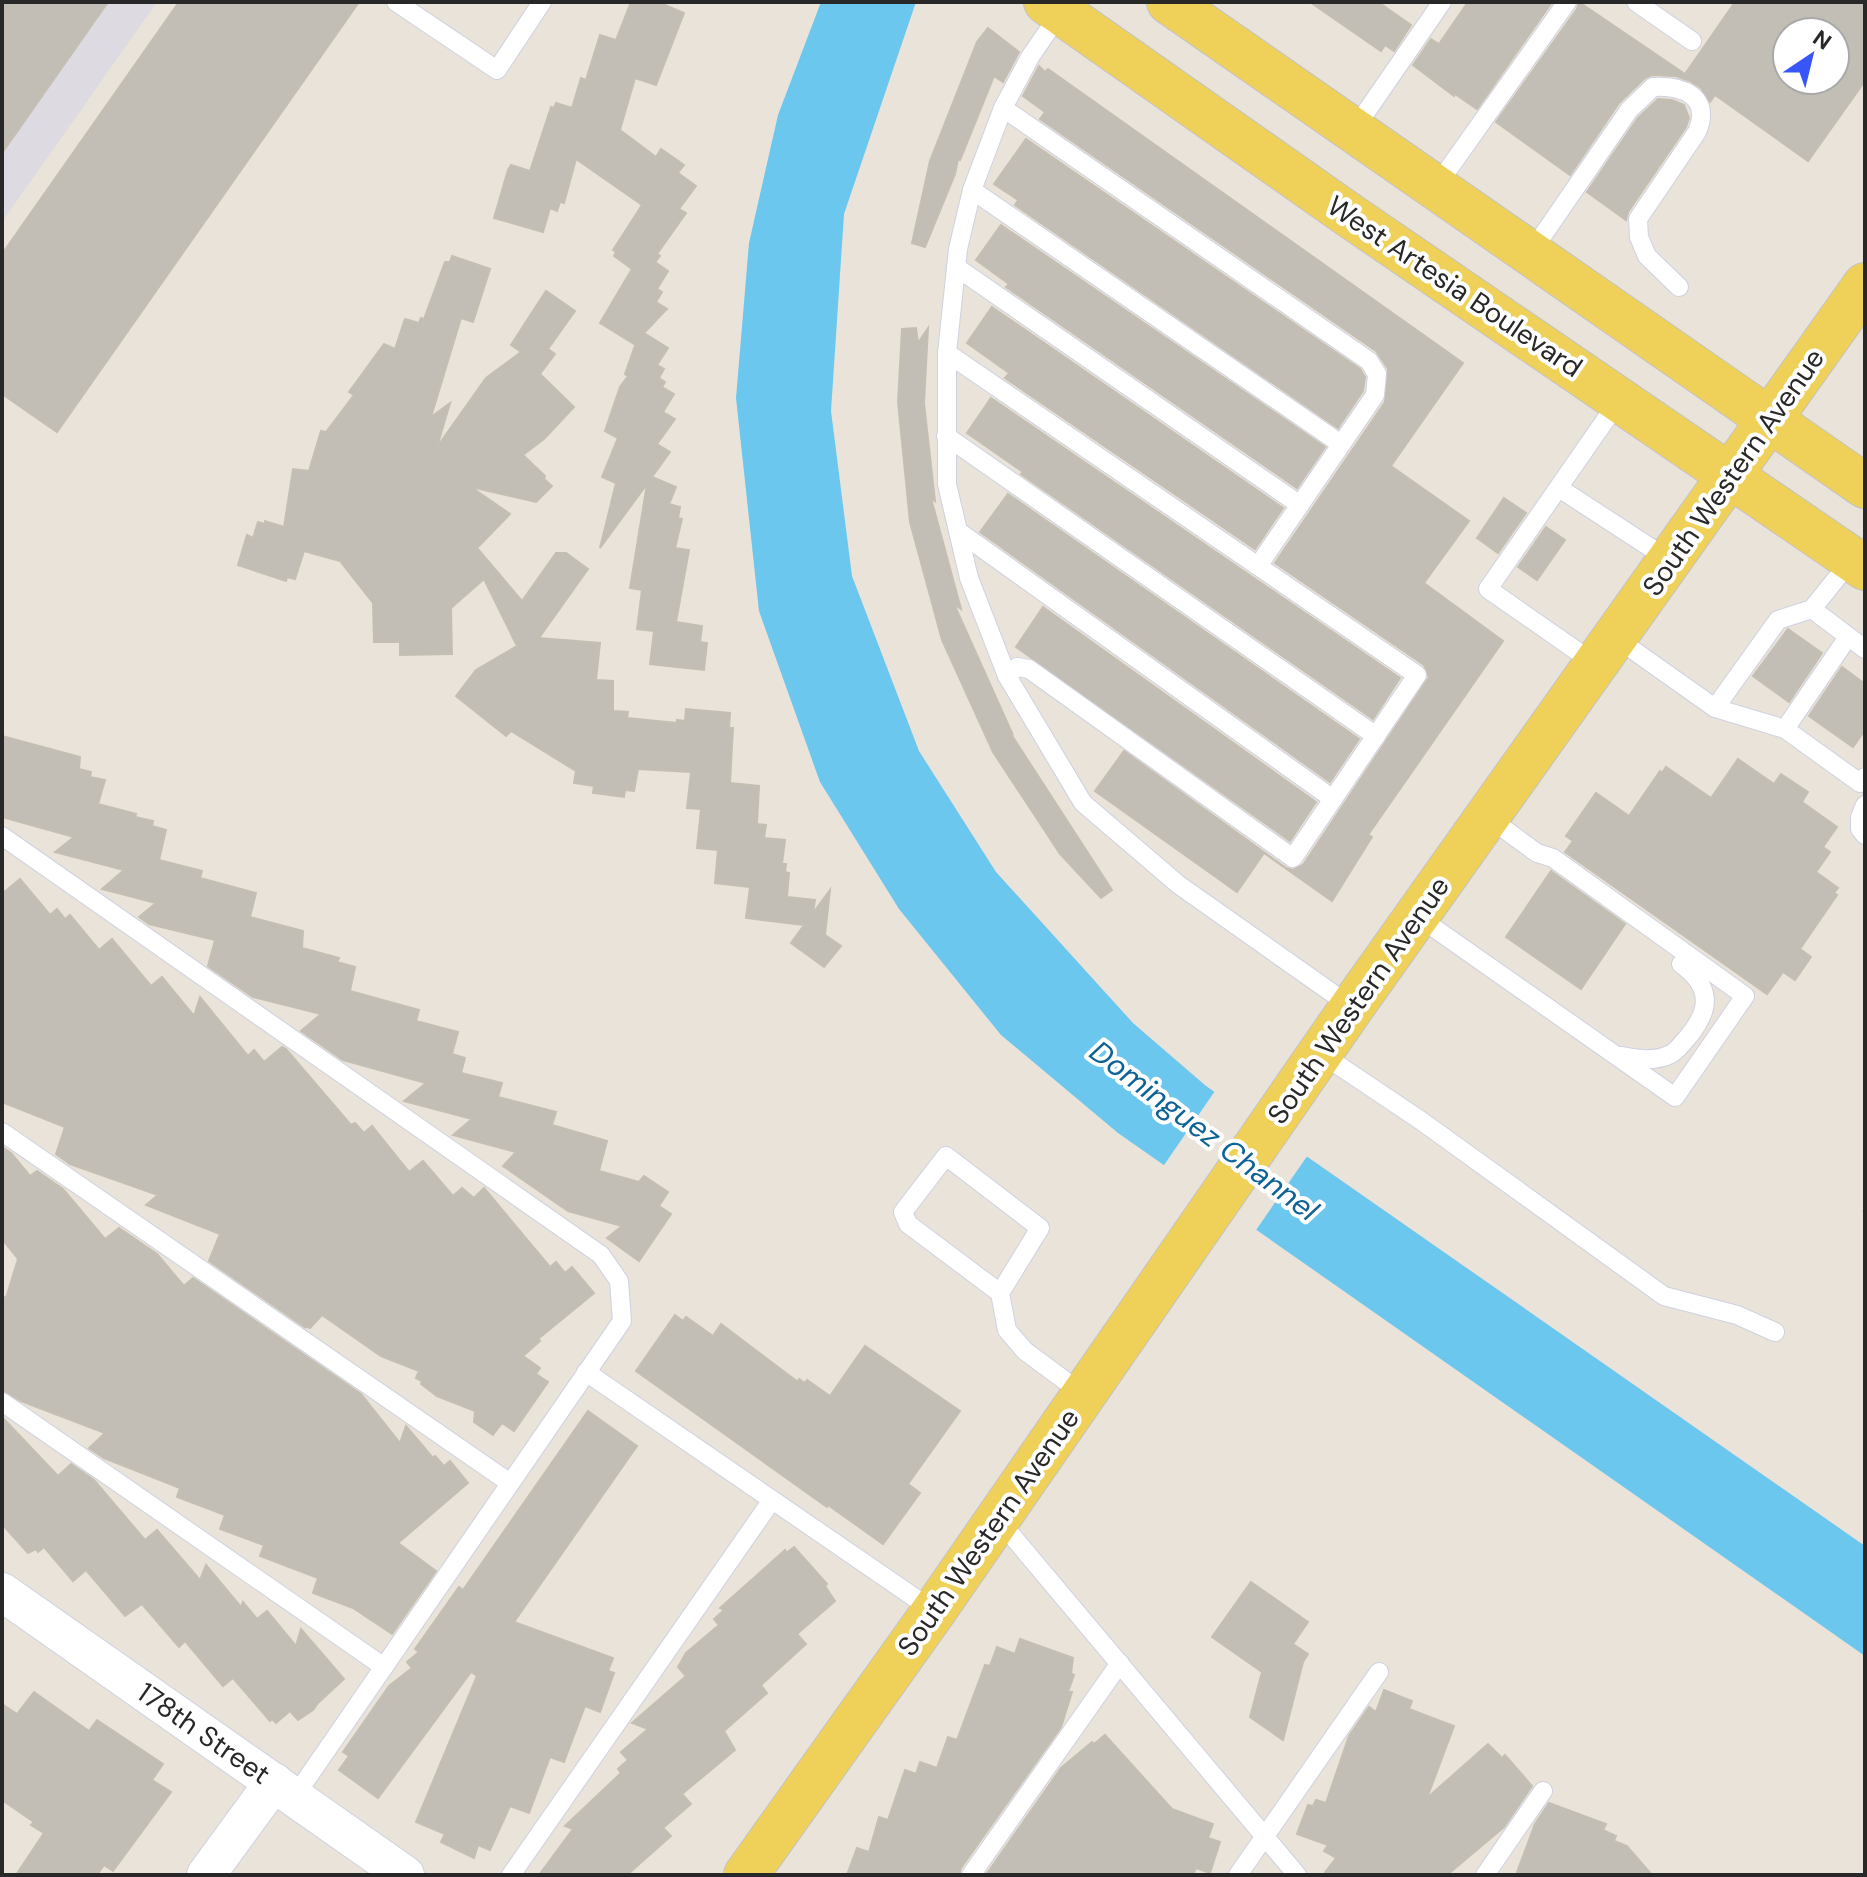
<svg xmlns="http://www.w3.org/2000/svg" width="1867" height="1877" font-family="'DM Sans',sans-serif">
<rect width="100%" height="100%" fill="#eae3d9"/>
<path fill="#dddae2" d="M 2,2 L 157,2 L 2,222 Z"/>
<path fill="#6bc7ed" d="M 821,2 L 916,2 L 844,214 L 831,411 L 852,576 L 919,751 L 996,872 L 1133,1023 L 1206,1086 L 1865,1546 L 1865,1656 L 1118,1133 L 1001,1035 L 899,909 L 820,782 L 759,611 L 736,398 L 749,243 L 778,115 Z"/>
<path fill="#eae3d9" d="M 1217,1088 L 1310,1152 L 1254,1233 L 1162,1168 Z"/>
<g fill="#c2bdb5" stroke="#c5bfb3" stroke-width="2" fill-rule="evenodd">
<path d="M 2,2 L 108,2 L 2,153 Z"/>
<path d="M 179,2 L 359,2 L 57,432 L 2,394 L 2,254 Z"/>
<path d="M 631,2 L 658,2 L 684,13 L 656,85 L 635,78 L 620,130 L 656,157 L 661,149 L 684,165 L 678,173 L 696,186 L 679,209 L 686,213 L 657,254 L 660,256 L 655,262 L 668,271 L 657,289 L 662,292 L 656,302 L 667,309 L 644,333 L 668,348 L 657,365 L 664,369 L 659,378 L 665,382 L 662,387 L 674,394 L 663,412 L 675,419 L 657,444 L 670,452 L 652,477 L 676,487 L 669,504 L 680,507 L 678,518 L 682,519 L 675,548 L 689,550 L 676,622 L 702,626 L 700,642 L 707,643 L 704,670 L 650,664 L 654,631 L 637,629 L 642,590 L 630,588 L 647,484 L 600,548 L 616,483 L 602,477 L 618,438 L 605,431 L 620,387 L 628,376 L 625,374 L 637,340 L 634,344 L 600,323 L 632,269 L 614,256 L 616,252 L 613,250 L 642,205 L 576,159 L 564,203 L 560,202 L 557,211 L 550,208 L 543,232 L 494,218 L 508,170 L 511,165 L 530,171 L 551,107 L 554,108 L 556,103 L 572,108 L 581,78 L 586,80 L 600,35 L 616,40 Z"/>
<path d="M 1310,2 L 1378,2 L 1411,25 L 1394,51 L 1385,45 L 1381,51 Z"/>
<path d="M 1468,2 L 1552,2 L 1477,109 L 1455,94 L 1454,96 L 1413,65 L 1431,39 L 1439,44 Z"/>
<path d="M 1579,2 L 1685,74 L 1735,2 L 1865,2 L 1865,81 L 1808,161 L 1715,95 L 1710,102 L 1701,88 L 1690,81 L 1676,76 L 1652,75 L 1645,78 L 1619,103 L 1570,175 L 1496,122 L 1577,9 ZM 1787,32 L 1835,32 L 1835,80 L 1787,80 Z"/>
<path d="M 988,28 L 1019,52 L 1003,82 L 994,76 L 960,160 L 958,159 L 955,174 L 925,247 L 912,243 L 930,161 L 977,42 Z"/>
<path d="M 1039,66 L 1045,72 L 1048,69 L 1463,363 L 1391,466 L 1469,521 L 1424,583 L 1503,641 L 1368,835 L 1372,837 L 1332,901 L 1264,853 L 1237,892 L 1095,791 L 1124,751 L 1286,868 L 1293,870 L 1303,865 L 1429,677 L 1424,665 L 1275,563 L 1385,402 L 1388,369 L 1376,351 L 1040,119 L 1045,112 L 1023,96 Z"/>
<path d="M 1658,99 L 1672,100 L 1684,105 L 1689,118 L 1686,127 L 1628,212 L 1626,220 L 1587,192 L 1638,118 Z"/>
<path d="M 1026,139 L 1360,369 L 1365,377 L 1363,391 L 1338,428 L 1015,205 L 1018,200 L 994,184 Z"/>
<path d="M 1001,225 L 1325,447 L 1297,488 L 1006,287 L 1009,284 L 976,260 Z"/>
<path d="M 452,256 L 490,269 L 473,322 L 461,318 L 431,417 L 450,403 L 437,447 L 486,378 L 521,352 L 511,345 L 546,291 L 575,311 L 548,349 L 555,354 L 540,374 L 574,407 L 544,439 L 523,455 L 545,476 L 544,479 L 552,486 L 536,502 L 471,487 L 510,514 L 477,548 L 522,601 L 556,553 L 566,553 L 588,569 L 539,638 L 600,643 L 596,680 L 613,681 L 613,711 L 628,712 L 627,718 L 677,723 L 677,720 L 685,721 L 686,709 L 730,713 L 729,728 L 733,728 L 730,783 L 759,786 L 757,824 L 766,825 L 764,838 L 785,840 L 782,864 L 786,864 L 785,872 L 789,873 L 787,897 L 815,900 L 813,913 L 830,890 L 825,935 L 841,946 L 824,967 L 791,943 L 804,925 L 746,918 L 750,887 L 715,883 L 718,850 L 697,848 L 701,809 L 687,808 L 691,772 L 638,769 L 634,791 L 625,790 L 624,797 L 593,793 L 594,786 L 574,783 L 576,771 L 511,731 L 506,736 L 456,696 L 476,670 L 517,646 L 484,579 L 451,608 L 452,654 L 400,655 L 400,642 L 374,642 L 373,603 L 340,561 L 304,551 L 295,579 L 287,577 L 286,581 L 238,565 L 247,535 L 253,538 L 258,522 L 265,524 L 265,521 L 284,527 L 293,469 L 309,471 L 321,431 L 326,432 L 354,395 L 349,392 L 384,344 L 395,349 L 405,319 L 419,323 L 421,318 L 424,319 L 445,262 L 450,262 Z"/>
<path d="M 992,307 L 1283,508 L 1255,549 L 1005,378 L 1009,373 L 967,343 Z"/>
<path d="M 916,328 L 918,343 L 928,328 L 924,403 L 935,501 L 931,498 L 961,609 L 954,604 L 1012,733 L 1009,731 L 1112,890 L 1101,898 L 1060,854 L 993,752 L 942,640 L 910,522 L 898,402 L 902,329 Z"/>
<path d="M 991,398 L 1400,678 L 1373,719 L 1021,474 L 1023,472 L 967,433 Z"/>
<path d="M 1008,494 L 1359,739 L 1330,782 L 980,532 Z"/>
<path d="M 1504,498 L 1526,513 L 1498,553 L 1477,538 Z"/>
<path d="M 1546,527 L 1565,540 L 1537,580 L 1518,567 Z"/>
<path d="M 1043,607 L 1316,802 L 1290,841 L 1016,647 Z"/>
<path d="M 1788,629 L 1822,653 L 1789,702 L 1753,676 Z"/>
<path d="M 1842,667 L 1865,684 L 1865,730 L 1853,747 L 1809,716 Z"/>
<path d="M 2,736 L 80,757 L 79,769 L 91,772 L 90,777 L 105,780 L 98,804 L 136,814 L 135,817 L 153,821 L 152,826 L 166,830 L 159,860 L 202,871 L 200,878 L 256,893 L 250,917 L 303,931 L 302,948 L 339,958 L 337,962 L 355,967 L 350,991 L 419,1010 L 416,1021 L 458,1032 L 452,1054 L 465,1058 L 461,1073 L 502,1083 L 498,1097 L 556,1112 L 552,1125 L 607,1141 L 599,1171 L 639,1182 L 644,1176 L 668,1192 L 659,1206 L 671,1214 L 639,1261 L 607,1238 L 622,1226 L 568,1211 L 503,1166 L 516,1152 L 453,1135 L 472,1119 L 404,1101 L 426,1083 L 343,1060 L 301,1031 L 321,1014 L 253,997 L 208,966 L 215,940 L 149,924 L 139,917 L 156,903 L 102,889 L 124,870 L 55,852 L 74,837 L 2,817 Z"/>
<path d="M 1738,759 L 1774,784 L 1781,774 L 1808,792 L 1802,802 L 1837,827 L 1823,847 L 1830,852 L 1816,872 L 1838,888 L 1834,893 L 1837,895 L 1800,949 L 1811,957 L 1795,980 L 1783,972 L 1767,994 L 1565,852 L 1573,841 L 1566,836 L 1596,793 L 1629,816 L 1660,771 L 1662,773 L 1666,767 L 1711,798 Z"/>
<path d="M 1551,871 L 1625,924 L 1581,989 L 1506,937 Z"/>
<path d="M 20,879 L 50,915 L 57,909 L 65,919 L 70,915 L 99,950 L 112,939 L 151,986 L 162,977 L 194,1016 L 200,997 L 248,1056 L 254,1050 L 264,1062 L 282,1047 L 286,1049 L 351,1125 L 355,1123 L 364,1133 L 372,1126 L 409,1172 L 423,1161 L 453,1196 L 462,1188 L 474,1198 L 484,1188 L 550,1267 L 556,1262 L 565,1273 L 572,1267 L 594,1293 L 538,1339 L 540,1341 L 523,1356 L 540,1368 L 536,1374 L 548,1382 L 514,1431 L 502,1423 L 493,1435 L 474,1422 L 475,1411 L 437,1396 L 421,1384 L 422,1381 L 416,1378 L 419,1371 L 381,1356 L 322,1315 L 310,1328 L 305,1326 L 306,1328 L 209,1261 L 220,1234 L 146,1205 L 158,1195 L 70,1164 L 56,1154 L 65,1127 L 2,1102 L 2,894 Z"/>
<path d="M 2,1147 L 11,1153 L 30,1176 L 37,1171 L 63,1189 L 105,1239 L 119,1228 L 157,1254 L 184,1286 L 193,1278 L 361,1394 L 400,1443 L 406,1426 L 433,1458 L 435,1456 L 444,1466 L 450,1461 L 468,1483 L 398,1543 L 436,1571 L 392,1634 L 353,1608 L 313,1593 L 318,1578 L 260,1556 L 264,1545 L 220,1529 L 225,1515 L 177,1497 L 180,1488 L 104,1458 L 89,1448 L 105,1433 L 21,1401 L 2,1390 L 2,1296 L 6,1298 L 18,1259 L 2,1239 Z"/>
<path d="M 675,1315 L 683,1321 L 686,1317 L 713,1336 L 721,1324 L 798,1382 L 799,1379 L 805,1383 L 807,1380 L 830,1396 L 865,1346 L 960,1411 L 908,1484 L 920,1493 L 883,1544 L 828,1505 L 827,1507 L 636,1371 Z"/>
<path d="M 588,1411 L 637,1446 L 514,1622 L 613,1658 L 608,1671 L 614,1673 L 600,1712 L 585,1706 L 564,1762 L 550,1757 L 529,1813 L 510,1806 L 490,1850 L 478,1845 L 474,1858 L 441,1842 L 445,1834 L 416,1822 L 477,1676 L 471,1672 L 378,1798 L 339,1770 L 349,1756 L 343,1752 L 389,1686 L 412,1668 L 407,1662 L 419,1652 L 415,1649 L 459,1587 L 463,1590 Z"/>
<path d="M 2,1417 L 58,1476 L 71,1464 L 94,1480 L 145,1540 L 157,1530 L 200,1580 L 206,1565 L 241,1607 L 243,1602 L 257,1619 L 267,1611 L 296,1646 L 301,1629 L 344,1679 L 318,1703 L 313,1710 L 298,1720 L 290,1711 L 276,1723 L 272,1719 L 270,1721 L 233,1678 L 223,1686 L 185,1641 L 179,1647 L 142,1604 L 125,1616 L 86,1570 L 73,1581 L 44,1547 L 38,1552 L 36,1549 L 28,1553 L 2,1524 Z"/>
<path d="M 794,1547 L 827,1584 L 825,1586 L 835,1601 L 797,1634 L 806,1644 L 761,1685 L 767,1693 L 724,1731 L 735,1750 L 682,1794 L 691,1804 L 663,1828 L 671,1836 L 627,1875 L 539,1875 L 573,1829 L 565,1826 L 621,1773 L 618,1769 L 628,1760 L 621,1752 L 648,1729 L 632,1723 L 686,1676 L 678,1667 L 686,1653 L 719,1625 L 714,1619 L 724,1610 L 720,1608 L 785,1550 L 786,1553 Z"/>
<path d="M 1251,1582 L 1308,1622 L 1293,1644 L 1308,1654 L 1303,1662 L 1283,1740 L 1250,1717 L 1262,1672 L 1212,1637 Z"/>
<path d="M 1020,1639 L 1073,1658 L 1071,1674 L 1074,1675 L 1068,1692 L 1072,1692 L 1061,1727 L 961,1868 L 959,1875 L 847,1875 L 857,1848 L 869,1852 L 879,1817 L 888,1820 L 905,1770 L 916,1774 L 920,1762 L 937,1768 L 948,1737 L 957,1740 L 985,1665 L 990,1666 L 997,1647 L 1015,1654 Z"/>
<path d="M 1384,1690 L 1412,1701 L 1409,1709 L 1454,1726 L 1427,1798 L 1488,1744 L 1502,1758 L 1505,1755 L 1532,1786 L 1504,1827 L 1447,1875 L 1323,1875 L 1336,1858 L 1324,1851 L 1328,1845 L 1297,1834 L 1308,1805 L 1313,1806 L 1316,1800 L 1326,1803 L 1349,1736 L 1369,1707 L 1376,1712 Z"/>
<path d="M 34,1692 L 89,1731 L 97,1720 L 163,1764 L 152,1780 L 171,1792 L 113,1871 L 104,1865 L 97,1875 L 16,1875 L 44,1833 L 31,1825 L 34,1822 L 2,1800 L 2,1704 L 17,1714 Z"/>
<path d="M 1105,1735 L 1172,1809 L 1213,1824 L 1208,1838 L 1220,1842 L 1210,1873 L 1196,1868 L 1193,1875 L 986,1875 L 1061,1768 L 1092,1742 L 1094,1744 Z"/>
<path d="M 1549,1803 L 1606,1824 L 1603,1830 L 1616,1836 L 1614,1841 L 1627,1846 L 1652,1875 L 1516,1875 L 1535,1824 Z"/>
</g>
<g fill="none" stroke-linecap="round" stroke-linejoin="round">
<defs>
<g id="service">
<path d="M 396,2 L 497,70 L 542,2"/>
<path d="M 1636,2 L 1692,41"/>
<path d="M 1061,12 L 1030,57 L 1003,108 L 972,190 L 958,249 L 947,353 L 947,484 L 969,578 L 1007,676 L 1083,803 L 1179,885 L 1352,1007"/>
<path d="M 1003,108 L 1369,361 L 1377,374 L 1375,395 L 1258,566"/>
<path d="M 1353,131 L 1442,2"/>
<path d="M 1435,188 L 1567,2"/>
<path d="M 972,190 L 1341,444"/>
<path d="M 1530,254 L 1629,110 L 1653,87 C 1683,85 1712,97 1697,132 L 1638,219 L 1639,237 L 1647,256 L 1679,287"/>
<path d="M 956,267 L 1300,505"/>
<path d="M 947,353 L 1417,675 L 1293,858 L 1029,669 L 1017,667 L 1007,676"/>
<path d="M 946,436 L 1376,736"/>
<path d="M 1559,488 L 1671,561"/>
<path d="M 958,531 L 1333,799"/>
<path d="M 1812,609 L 1865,649"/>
<path d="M 1616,638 L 1715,708 L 1785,729 L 1860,783 L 1865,777"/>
<path d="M 1597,665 L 1488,589 L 1620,399"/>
<path d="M 1715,708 L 1778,620 L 1812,609 L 1852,559"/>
<path d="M 1785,729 L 1848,637"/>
<path d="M 1865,805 L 1860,817 L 1860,829 L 1865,835"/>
<path d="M 2,836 L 601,1255 L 619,1281 L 622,1321 L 295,1796"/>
<path d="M 1417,916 L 1675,1097 L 1745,996 L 1553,858 L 1537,853 L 1489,818"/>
<path d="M 1320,1053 L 1420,1120 L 1664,1296 L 1737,1315 L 1775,1332"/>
<path d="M 1622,1056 C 1638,1059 1655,1062 1671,1054 C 1677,1051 1683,1042 1688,1037 C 1712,1008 1711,986 1681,964"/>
<path d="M 2,1132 L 510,1483"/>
<path d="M 1000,1293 L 908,1224 L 903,1212 L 946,1156 L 1040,1228 L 1000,1293 L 1007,1330 L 1025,1351 L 1083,1394"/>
<path d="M 586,1372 L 934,1611"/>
<path d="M 2,1402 L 384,1667"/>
<path d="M 998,1519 L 1297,1875"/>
<path d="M 511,1875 L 772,1500"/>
<path d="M 971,1875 L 1120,1663"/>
<path d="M 1238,1875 L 1379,1672"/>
<path d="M 1485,1875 L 1543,1791"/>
</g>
<g id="minor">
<path d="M 2,1592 L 405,1875"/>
<path d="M 206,1875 L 274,1782"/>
</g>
<g id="primary">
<path d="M 1046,2 L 1349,215 L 1865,568"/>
<path d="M 1169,2 L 1865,486"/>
<path d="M 746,1875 L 934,1611 L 1352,1007 L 1865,285"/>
</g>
</defs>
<use href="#service" stroke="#ced1e1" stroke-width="20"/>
<use href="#minor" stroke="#ced1e1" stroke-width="40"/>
<use href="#primary" stroke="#c3c3c3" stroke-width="46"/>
<path stroke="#c3c3c3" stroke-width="5" stroke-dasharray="6 4" stroke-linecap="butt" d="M 1865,1210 L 1865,1212"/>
<use href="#service" stroke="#fff" stroke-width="18"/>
<use href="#minor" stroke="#fff" stroke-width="38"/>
<use href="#primary" stroke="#efd159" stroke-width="44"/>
</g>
<g text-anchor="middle" stroke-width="8" stroke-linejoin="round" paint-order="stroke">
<g font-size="28" fill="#282828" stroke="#fff">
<text transform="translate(1455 286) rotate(34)" y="10">West Artesia Boulevard</text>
<text transform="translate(1733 472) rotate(-55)" y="10">South Western Avenue</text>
<text transform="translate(1358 1000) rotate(-55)" y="10">South Western Avenue</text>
<text transform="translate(988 1532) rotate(-55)" y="10">South Western Avenue</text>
<text transform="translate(204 1733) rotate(35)" y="10">178th Street</text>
</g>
<g font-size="30" font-style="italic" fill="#0e6396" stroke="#fff">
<text transform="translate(1204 1131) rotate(37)" y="10">Dominguez Channel</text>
</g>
</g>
<rect width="1867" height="1877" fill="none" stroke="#282828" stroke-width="8"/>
<g transform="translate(1811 56) rotate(35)"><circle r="38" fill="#ffffff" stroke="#a9a9a9" stroke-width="2"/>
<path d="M0-6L14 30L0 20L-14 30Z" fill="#3856f8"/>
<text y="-12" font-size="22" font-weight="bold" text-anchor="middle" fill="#282828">N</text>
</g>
</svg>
